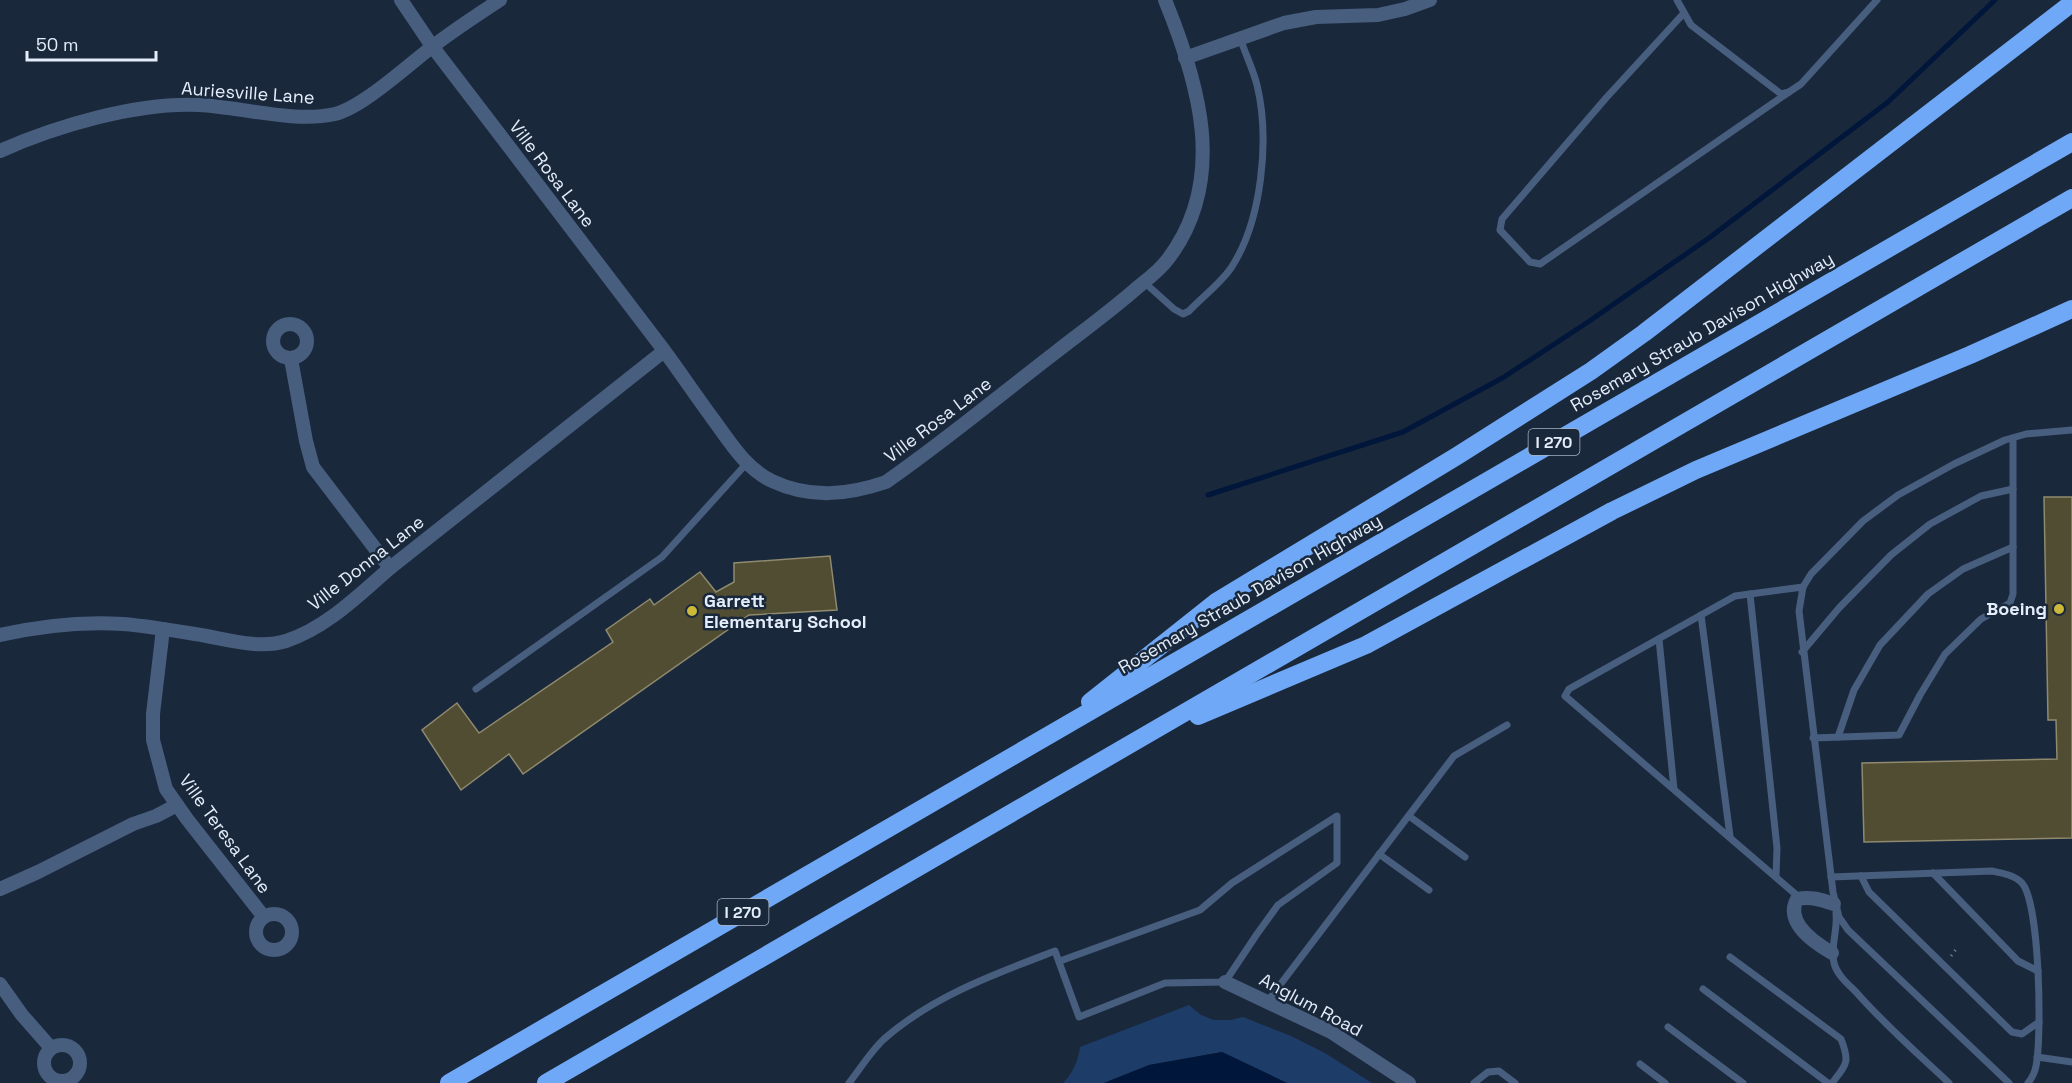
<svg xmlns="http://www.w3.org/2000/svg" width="2072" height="1083" font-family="'Space Grotesk',sans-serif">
<rect width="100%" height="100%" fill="#1a283b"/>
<path fill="#1d3d68" d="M 1189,1005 L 1201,1015 L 1214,1020 L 1231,1020 L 1243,1017 L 1291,1036 L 1325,1053 L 1372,1083 L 1287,1083 L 1222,1052 L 1149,1065 L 1104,1083 L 1063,1083 C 1073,1073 1078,1061 1080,1047 Z"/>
<path fill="#00163a" d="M 1222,1052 L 1287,1083 L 1104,1083 L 1149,1065 Z"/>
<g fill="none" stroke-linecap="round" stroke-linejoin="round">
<path stroke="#00163a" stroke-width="5" d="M 1208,495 L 1403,432 L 1504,377 L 1588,322 L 1709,238 L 1888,102 L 1995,0"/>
</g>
<g fill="#514d33" stroke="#8f8a6e" stroke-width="1.5">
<path d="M 2044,497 L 2072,497 L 2072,838 L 1864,842 L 1862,763 L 2057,759 L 2056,720 L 2048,720 Z"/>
<path d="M 830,556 L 837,610 L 749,615 L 523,774 L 509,754 L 461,790 L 422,730 L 457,703 L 479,733 L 613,642 L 606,630 L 650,599 L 654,605 L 700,572 L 716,592 L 734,582 L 734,563 Z"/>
</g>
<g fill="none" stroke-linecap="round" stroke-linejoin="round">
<path stroke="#697586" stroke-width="3" stroke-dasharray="1.5 4.5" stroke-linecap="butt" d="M 1951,956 L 1957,948"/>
<g stroke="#485e7e" stroke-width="7">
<path d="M 1677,0 L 1691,25 L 1781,94 L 1789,92 L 1801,84 L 1877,0"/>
<path d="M 1684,13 L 1606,98 L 1502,219 L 1500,230 L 1530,262 L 1540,264 L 1789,92"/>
<path d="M 1144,282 L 1174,309 L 1183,314 L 1189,311 C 1202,297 1220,284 1231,268 C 1262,221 1270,139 1257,85 C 1253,69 1245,53 1240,38"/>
<path d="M 1750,594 L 1777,848 L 1776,876"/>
<path d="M 1701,615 L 1730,836"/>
<path d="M 1659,639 L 1674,789"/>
<path d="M 1802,652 L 1839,608 L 1891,555 L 1930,524 L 1981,496 L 2013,489"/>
<path d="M 476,689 L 662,557 L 747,463"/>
<path d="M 1838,737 L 1854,690 L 1880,645 L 1928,594 L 1963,569 L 2013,547"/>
<path d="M 1813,738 L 1899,735 L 1920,695 L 1945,654 L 1981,619 L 2010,603 L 2013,594 L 2013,438"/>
<path d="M 1409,816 L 1465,857"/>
<path d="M 1379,854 L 1429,890"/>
<path d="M 1933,873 L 2018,961 L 2038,971"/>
<path d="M 1861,876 L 1869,892 L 2012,1032 L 2022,1034 L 2039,1022"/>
<path d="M 1831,877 L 1992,871 C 2002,873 2014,875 2022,883 C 2040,904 2042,1037 2036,1066 C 2035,1072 2032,1078 2028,1083"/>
<path d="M 1800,898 L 1565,696 L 1569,689 L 1735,596 L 1803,587"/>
<path d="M 1836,913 C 1838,930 1830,948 1834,963 C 1837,975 1848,984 1856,992 C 1885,1025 1917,1053 1949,1083"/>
<path d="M 1730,957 L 1841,1039 C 1850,1062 1847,1064 1832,1083"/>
<path d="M 1703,989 L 1828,1083"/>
<path d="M 1267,1002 L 1454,756 L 1507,725"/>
<path d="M 1668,1027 L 1743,1083"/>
<path d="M 2037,1057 L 2072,1062"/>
<path d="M 1640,1064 L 1665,1083"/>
<path d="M 849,1083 C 860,1069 871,1051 884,1039 C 933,996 995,974 1055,951 L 1079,1017 L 1165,983 L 1225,982 L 1257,934 L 1278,905 L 1337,863 L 1337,816 L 1232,883 L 1200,910 L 1060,961"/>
<path d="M 1474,1083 L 1488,1072 L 1499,1071 L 1515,1083"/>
<path d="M 2009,1083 L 1848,930 L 1839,917 L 1833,892 L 1799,611 L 1803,587 L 1811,574 L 1863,521 L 1898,495 L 1954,464 L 2005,440 L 2026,434 L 2072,430"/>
</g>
<g stroke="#485e7e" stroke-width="14">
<path d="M 401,0 L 432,46 C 509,147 587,248 663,349 C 680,372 696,396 713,419 C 730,442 745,468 772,481 C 810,499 848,495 886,482 C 945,441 1000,395 1056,352 C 1083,331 1112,310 1138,287 C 1148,279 1160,270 1168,259 C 1228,180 1199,83 1165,0"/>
<path d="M 1185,58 L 1284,23 L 1316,17 L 1378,15 L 1405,9 L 1430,0"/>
<path d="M 0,151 C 56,126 137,102 199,105 C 240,107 294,123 335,114 C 363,107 408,65 432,47 C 454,30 477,15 500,0"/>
<circle cx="290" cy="341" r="17"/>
<path d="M 291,359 L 306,441 L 313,467 L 390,568"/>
<path d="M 163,629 L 153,714 L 153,740 L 166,789 L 187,819 L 264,917"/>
<path d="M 0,635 C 40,626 81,621 123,624 C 147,626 171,630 195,634 C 223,638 257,650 286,641 C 326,628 359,595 390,568 L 664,351"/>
<path d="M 0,889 L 38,872 L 133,824 L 156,816 L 177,805"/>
<circle cx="274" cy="932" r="18"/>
<path d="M 1832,953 C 1815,943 1784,923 1797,899 C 1811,896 1822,900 1834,904"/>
<path d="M 1225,982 L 1331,1032 L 1409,1083"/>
<path d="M 0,984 L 22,1015 L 51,1048"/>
<circle cx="62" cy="1063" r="18"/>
</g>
<g stroke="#6fa8f6" stroke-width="18">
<path d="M 1090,702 L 1216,602 L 1457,456 L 1591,371 L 1644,333 L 2072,3"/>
<path d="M 1198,716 L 1366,645 L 1612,511 L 1696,470 L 1970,355 L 2072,309"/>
<path d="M 449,1083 L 2072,142"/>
<path d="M 546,1083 L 2072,198"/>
</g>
</g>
<g fill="#cdb938" stroke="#1a283b" stroke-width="2">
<circle cx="2059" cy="609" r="6"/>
<circle cx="692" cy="611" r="6"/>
</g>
<g text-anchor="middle" stroke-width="5" stroke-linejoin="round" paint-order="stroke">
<g fill="#1a283b" stroke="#a7b2c1" stroke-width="1.5">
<rect x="1528.5" y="429" width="51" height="26" rx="4.5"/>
<rect x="717.5" y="899" width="51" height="26" rx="4.5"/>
</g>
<g font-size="16" font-weight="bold" fill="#e4edfa">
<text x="1554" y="448">I 270</text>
<text x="743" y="918">I 270</text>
</g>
<g font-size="18" fill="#e4edfa" stroke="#1a283b">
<text transform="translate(248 93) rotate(4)" y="6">Auriesville Lane</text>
<text transform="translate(552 174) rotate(53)" y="6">Ville Rosa Lane</text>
<text transform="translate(1702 332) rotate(-30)" y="6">Rosemary Straub Davison Highway</text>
<text transform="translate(938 420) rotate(-37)" y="6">Ville Rosa Lane</text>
<text transform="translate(366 563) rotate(-38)" y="6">Ville Donna Lane</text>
<text transform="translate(1250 594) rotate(-30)" y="6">Rosemary Straub Davison Highway</text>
<text transform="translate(225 834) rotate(54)" y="6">Ville Teresa Lane</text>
<text transform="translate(1311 1005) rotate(28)" y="6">Anglum Road</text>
</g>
<g font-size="18" font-weight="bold" fill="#e4edfa" stroke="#1a283b" text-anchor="start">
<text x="704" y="607">Garrett<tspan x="704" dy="21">Elementary School</tspan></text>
<text x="2047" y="615" text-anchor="end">Boeing</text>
</g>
</g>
<path d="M27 51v9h129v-9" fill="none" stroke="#e4edfa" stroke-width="3"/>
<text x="36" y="51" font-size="18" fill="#e4edfa" stroke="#1a283b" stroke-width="4.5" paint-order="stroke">50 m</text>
</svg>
